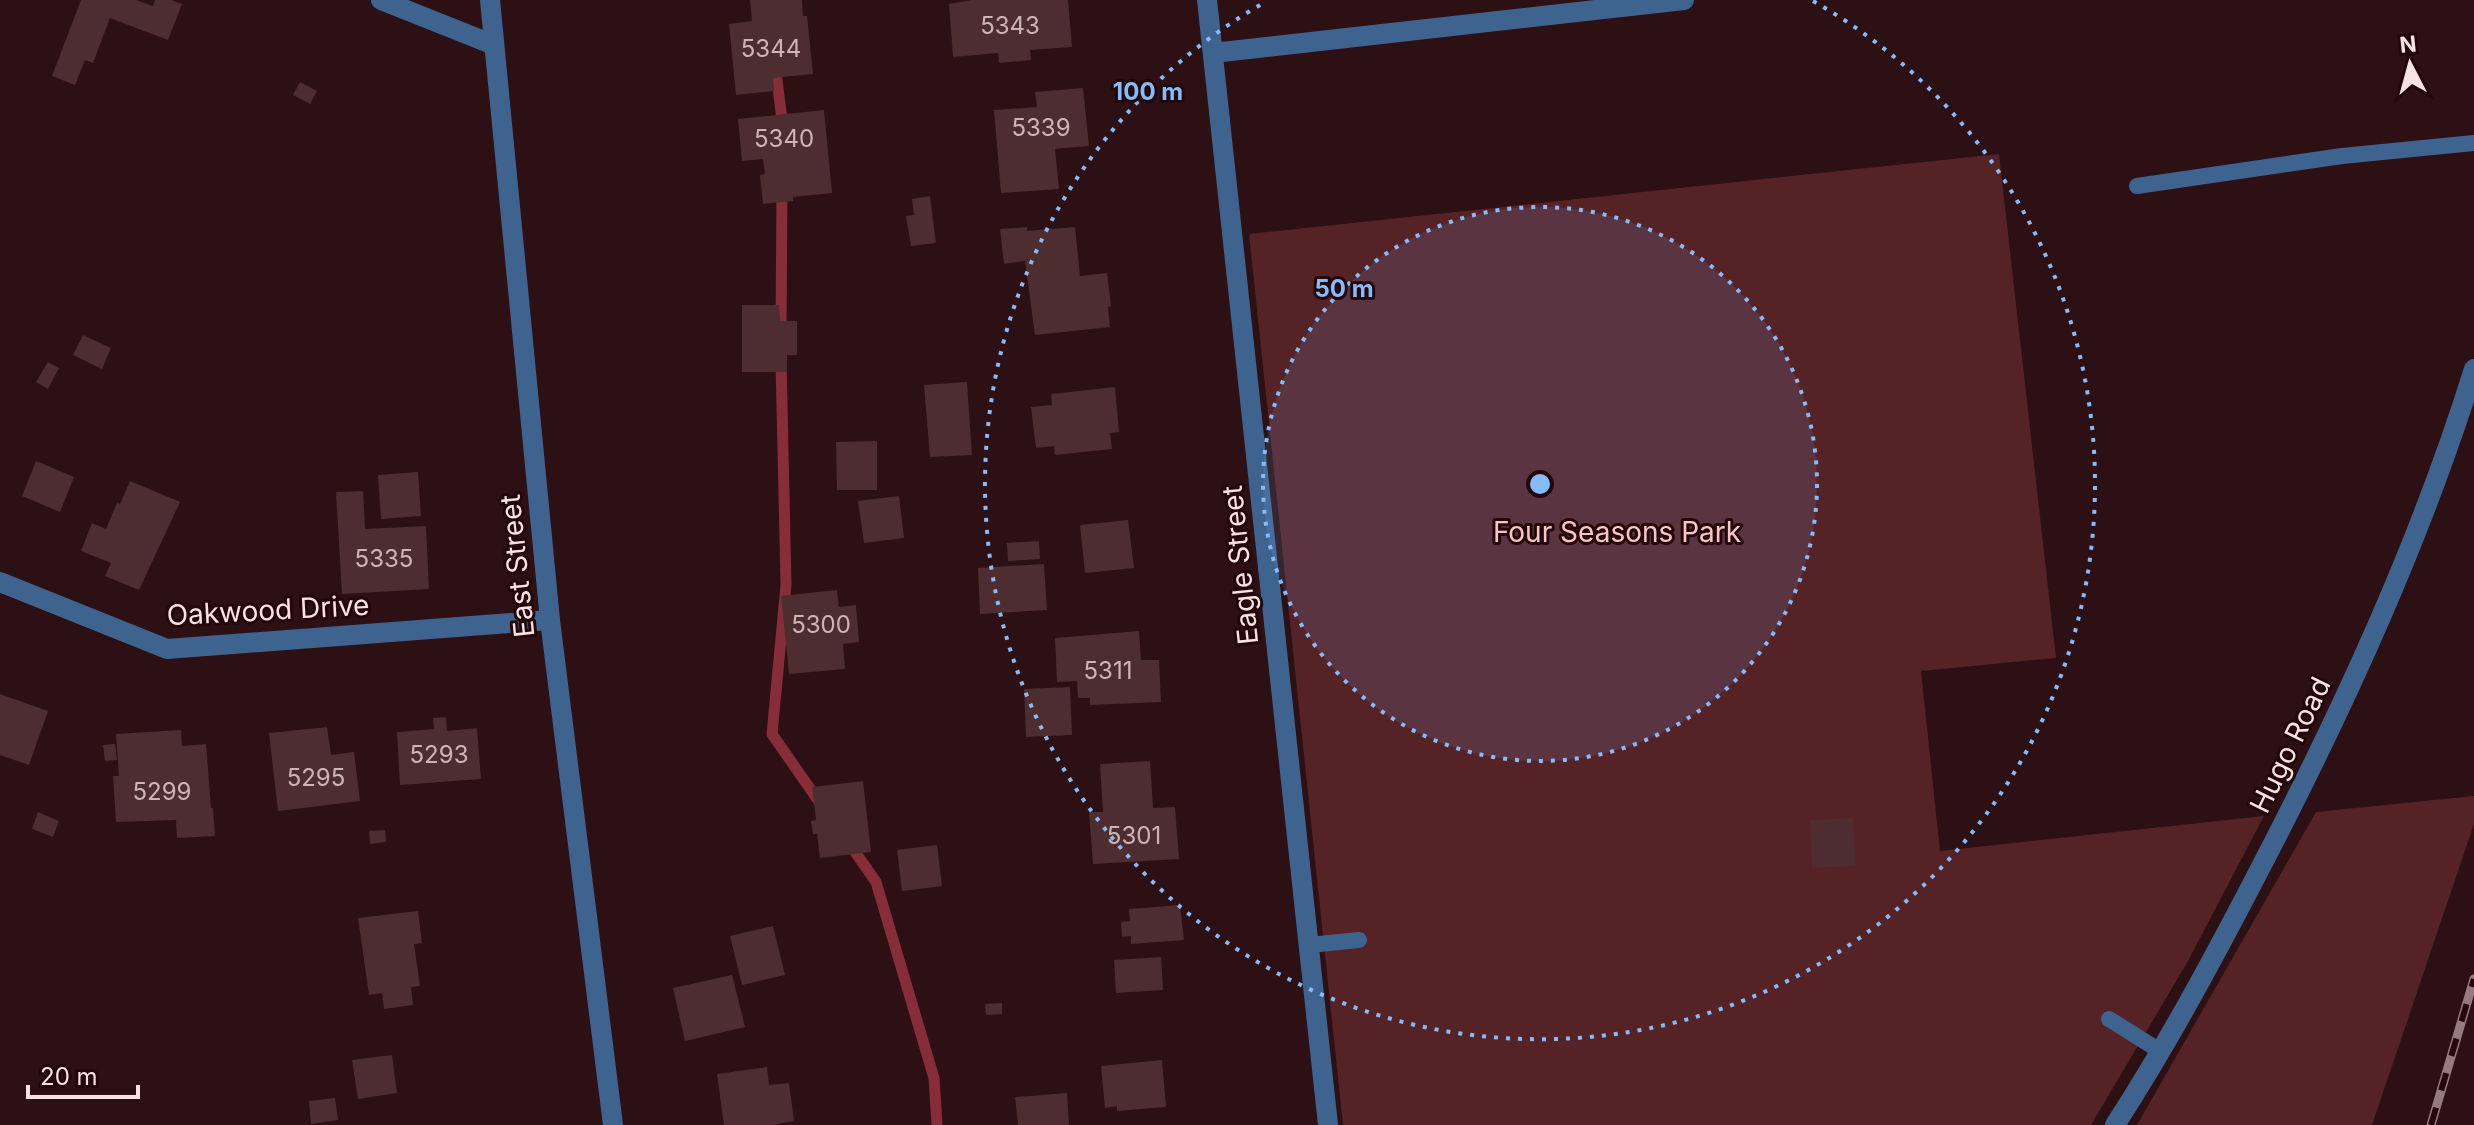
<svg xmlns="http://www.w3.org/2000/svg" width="2474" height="1125" font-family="Inter,sans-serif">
<rect width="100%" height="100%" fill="#2d1013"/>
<g fill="#552226">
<path d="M 1999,154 L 2056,658 L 1921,671 L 1940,851 L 2264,816 L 2188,961 L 2091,1125 L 1343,1125 L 1249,234 Z"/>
<path d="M 2474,796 L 2474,824 L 2372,1125 L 2137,1125 L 2316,812 Z"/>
</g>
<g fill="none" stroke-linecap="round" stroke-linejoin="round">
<g stroke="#862d37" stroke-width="11">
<path d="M 775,65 L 783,127"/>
<path d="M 781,335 L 782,188"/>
<path d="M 781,360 L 786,585 L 772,734 L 820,803"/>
<path d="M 849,843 L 876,882 L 934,1078 L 937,1125"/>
</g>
</g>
<g fill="#4d2d2f">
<path d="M 81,0 L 136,0 L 153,6 L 155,0 L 171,0 L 182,4 L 168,40 L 110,18 L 93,63 L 85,60 L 75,85 L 52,76 Z"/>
<path d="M 750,0 L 802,0 L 803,16 L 807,16 L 813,74 L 773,78 L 774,91 L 736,95 L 729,24 L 752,21 Z"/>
<path d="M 972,0 L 1068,0 L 1072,47 L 1030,50 L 1031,60 L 999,63 L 998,53 L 953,57 L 949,4 Z"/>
<path d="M 300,82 L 317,91 L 310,104 L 293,95 Z"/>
<path d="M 1083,88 L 1089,146 L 1055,149 L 1059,189 L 1001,193 L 994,110 L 1037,107 L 1035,92 Z"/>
<path d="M 824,110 L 832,193 L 793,197 L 793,201 L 763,204 L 760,175 L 765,174 L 763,159 L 742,161 L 738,119 Z"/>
<path d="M 930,196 L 936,243 L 911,246 L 906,216 L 914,215 L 912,199 Z"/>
<path d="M 1027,227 L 1027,231 L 1075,227 L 1080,276 L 1107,273 L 1111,306 L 1108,307 L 1110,327 L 1035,335 L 1025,261 L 1004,264 L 1000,229 Z"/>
<path d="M 742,305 L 779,305 L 780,321 L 797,321 L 797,355 L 787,355 L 787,372 L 742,372 Z"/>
<path d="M 83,335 L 111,348 L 102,369 L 73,355 Z"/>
<path d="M 48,362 L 59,368 L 48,389 L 36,382 Z"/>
<path d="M 967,382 L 972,455 L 930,457 L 924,385 Z"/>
<path d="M 1115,387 L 1119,432 L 1110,433 L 1112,449 L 1055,455 L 1054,446 L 1036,448 L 1031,407 L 1052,405 L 1051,394 Z"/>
<path d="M 877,441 L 877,490 L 837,490 L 836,442 Z"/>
<path d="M 36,461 L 74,477 L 60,512 L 22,496 Z"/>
<path d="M 418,472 L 421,516 L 381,519 L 378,475 Z"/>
<path d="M 130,481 L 180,502 L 139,590 L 105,576 L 111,563 L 81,551 L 92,523 L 106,529 L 117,503 L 120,504 Z"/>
<path d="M 363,491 L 365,529 L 426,526 L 429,589 L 342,594 L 336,492 Z"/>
<path d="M 899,496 L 904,538 L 864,543 L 858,501 Z"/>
<path d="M 1128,520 L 1134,568 L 1085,573 L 1080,525 Z"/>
<path d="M 1039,541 L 1040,559 L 1008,561 L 1007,543 Z"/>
<path d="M 1044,564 L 1047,610 L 980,614 L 978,568 Z"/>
<path d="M 837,590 L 839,607 L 856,605 L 859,642 L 843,644 L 845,669 L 789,674 L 781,596 Z"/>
<path d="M 1139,631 L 1141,660 L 1159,660 L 1161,702 L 1090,705 L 1090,698 L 1078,698 L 1077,681 L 1057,682 L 1055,638 Z"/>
<path d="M 1070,687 L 1072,735 L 1026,737 L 1024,689 Z"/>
<path d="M 0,694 L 48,711 L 29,765 L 0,755 Z"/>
<path d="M 446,717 L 447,731 L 477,728 L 481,779 L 400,785 L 397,732 L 434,729 L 433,718 Z"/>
<path d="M 327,727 L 331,755 L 354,752 L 360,801 L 278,811 L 269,733 Z"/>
<path d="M 181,730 L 182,746 L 206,744 L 211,808 L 213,808 L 215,836 L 177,838 L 176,820 L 116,822 L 113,776 L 119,776 L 116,734 Z"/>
<path d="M 115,744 L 117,760 L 105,761 L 103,745 Z"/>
<path d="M 1150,761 L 1153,808 L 1175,807 L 1179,859 L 1093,864 L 1089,812 L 1103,812 L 1100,764 Z"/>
<path d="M 863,781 L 871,852 L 820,858 L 817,834 L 813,834 L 811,821 L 816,820 L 812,787 Z"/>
<path d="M 38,812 L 59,821 L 53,837 L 32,829 Z"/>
<path d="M 1853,818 L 1856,866 L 1812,868 L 1810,820 Z"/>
<path d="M 385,830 L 386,842 L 370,844 L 369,831 Z"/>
<path d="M 937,845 L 942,886 L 902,891 L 897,850 Z"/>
<path d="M 1180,905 L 1184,940 L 1131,944 L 1131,936 L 1122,937 L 1121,922 L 1130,921 L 1129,909 Z"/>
<path d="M 418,911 L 422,943 L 414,944 L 420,986 L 411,987 L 413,1005 L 384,1009 L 382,993 L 369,995 L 358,918 Z"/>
<path d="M 773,926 L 785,975 L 742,985 L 730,936 Z"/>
<path d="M 1161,957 L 1163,990 L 1116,993 L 1114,960 Z"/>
<path d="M 732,975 L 745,1027 L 685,1041 L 673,988 Z"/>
<path d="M 1002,1003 L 1002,1014 L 986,1015 L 985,1004 Z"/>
<path d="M 392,1055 L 397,1093 L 358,1099 L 352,1060 Z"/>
<path d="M 1162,1060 L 1166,1107 L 1117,1111 L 1117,1106 L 1105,1108 L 1101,1066 Z"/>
<path d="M 767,1067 L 769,1085 L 789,1083 L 794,1121 L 773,1125 L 724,1125 L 717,1074 Z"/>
<path d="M 1067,1093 L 1069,1125 L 1018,1125 L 1015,1097 Z"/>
<path d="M 335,1098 L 338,1120 L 311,1124 L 309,1101 Z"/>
</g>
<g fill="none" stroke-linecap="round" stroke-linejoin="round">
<g stroke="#3f638f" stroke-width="16">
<path d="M 2137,186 L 2342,156 L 2474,143"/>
<path d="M 1309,945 L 1359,940"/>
<path d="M 2109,1019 L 2160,1051"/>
</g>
<g stroke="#3f638f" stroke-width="20">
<path d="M 381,0 L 494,45"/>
<path d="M 490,0 L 550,620 L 613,1125"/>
<path d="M 1207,0 L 1328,1125"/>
<path d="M 1213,53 L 1684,0"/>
<path d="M 0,582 L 167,649 L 550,620"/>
</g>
<path stroke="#3f638f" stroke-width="20" d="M 2115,1125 C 2170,1040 2218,950 2264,861 C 2346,703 2421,539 2474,369"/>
<defs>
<path id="rail" d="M 2431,1125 L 2474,979"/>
</defs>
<use href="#rail" stroke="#957b7d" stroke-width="9"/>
<use href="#rail" stroke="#23070a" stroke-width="6" stroke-dasharray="18" stroke-linecap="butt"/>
</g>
<circle cx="1540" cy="484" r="277" fill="#86bbfb" fill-opacity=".12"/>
<g fill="none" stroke="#86bbfb" stroke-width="4" stroke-dasharray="4 8">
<circle cx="1540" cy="484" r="277"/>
<path d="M1813 1A555 555 0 1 1 1267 1"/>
</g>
<g text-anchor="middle" stroke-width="6" stroke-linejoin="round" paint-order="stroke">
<g font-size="24" fill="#cdb5b5">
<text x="1010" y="34">5343</text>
<text x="771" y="57">5344</text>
<text x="1041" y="136">5339</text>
<text x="784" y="147">5340</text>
<text x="384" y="567">5335</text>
<text x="821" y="633">5300</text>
<text x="1108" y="679">5311</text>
<text x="439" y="763">5293</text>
<text x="316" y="786">5295</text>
<text x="162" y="800">5299</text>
<text x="1134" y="844">5301</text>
</g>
<g font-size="28" fill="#f9c4c5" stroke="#23070a">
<text x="1617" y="542">Four Seasons Park</text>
</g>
<g font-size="28" fill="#f8e2e2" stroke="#23070a">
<text transform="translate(1240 565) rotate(-96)" y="10">Eagle Street</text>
<text transform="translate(517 566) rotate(-96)" y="10">East Street</text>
<text transform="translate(268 610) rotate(-3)" y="10">Oakwood Drive</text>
<text transform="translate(2290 745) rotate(-64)" y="10">Hugo Road</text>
</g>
</g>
<circle cx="1540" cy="484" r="12" fill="#86bbfb" stroke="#23070a" stroke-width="4"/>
<g font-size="24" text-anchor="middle" font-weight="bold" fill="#86bbfb" stroke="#23070a" stroke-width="6" stroke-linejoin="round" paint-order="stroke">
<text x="1148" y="100">100 m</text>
<text x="1344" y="297">50 m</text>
</g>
<g transform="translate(2410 64) rotate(354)" stroke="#23070a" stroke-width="6" paint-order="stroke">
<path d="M0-6L14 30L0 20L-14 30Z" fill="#f8e2e2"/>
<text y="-12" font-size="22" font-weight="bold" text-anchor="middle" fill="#f8e2e2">N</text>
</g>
<path d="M28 1085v12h110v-12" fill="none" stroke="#f8e2e2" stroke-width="4"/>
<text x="40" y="1085" font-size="24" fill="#f8e2e2" stroke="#23070a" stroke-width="6" paint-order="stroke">20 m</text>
</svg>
